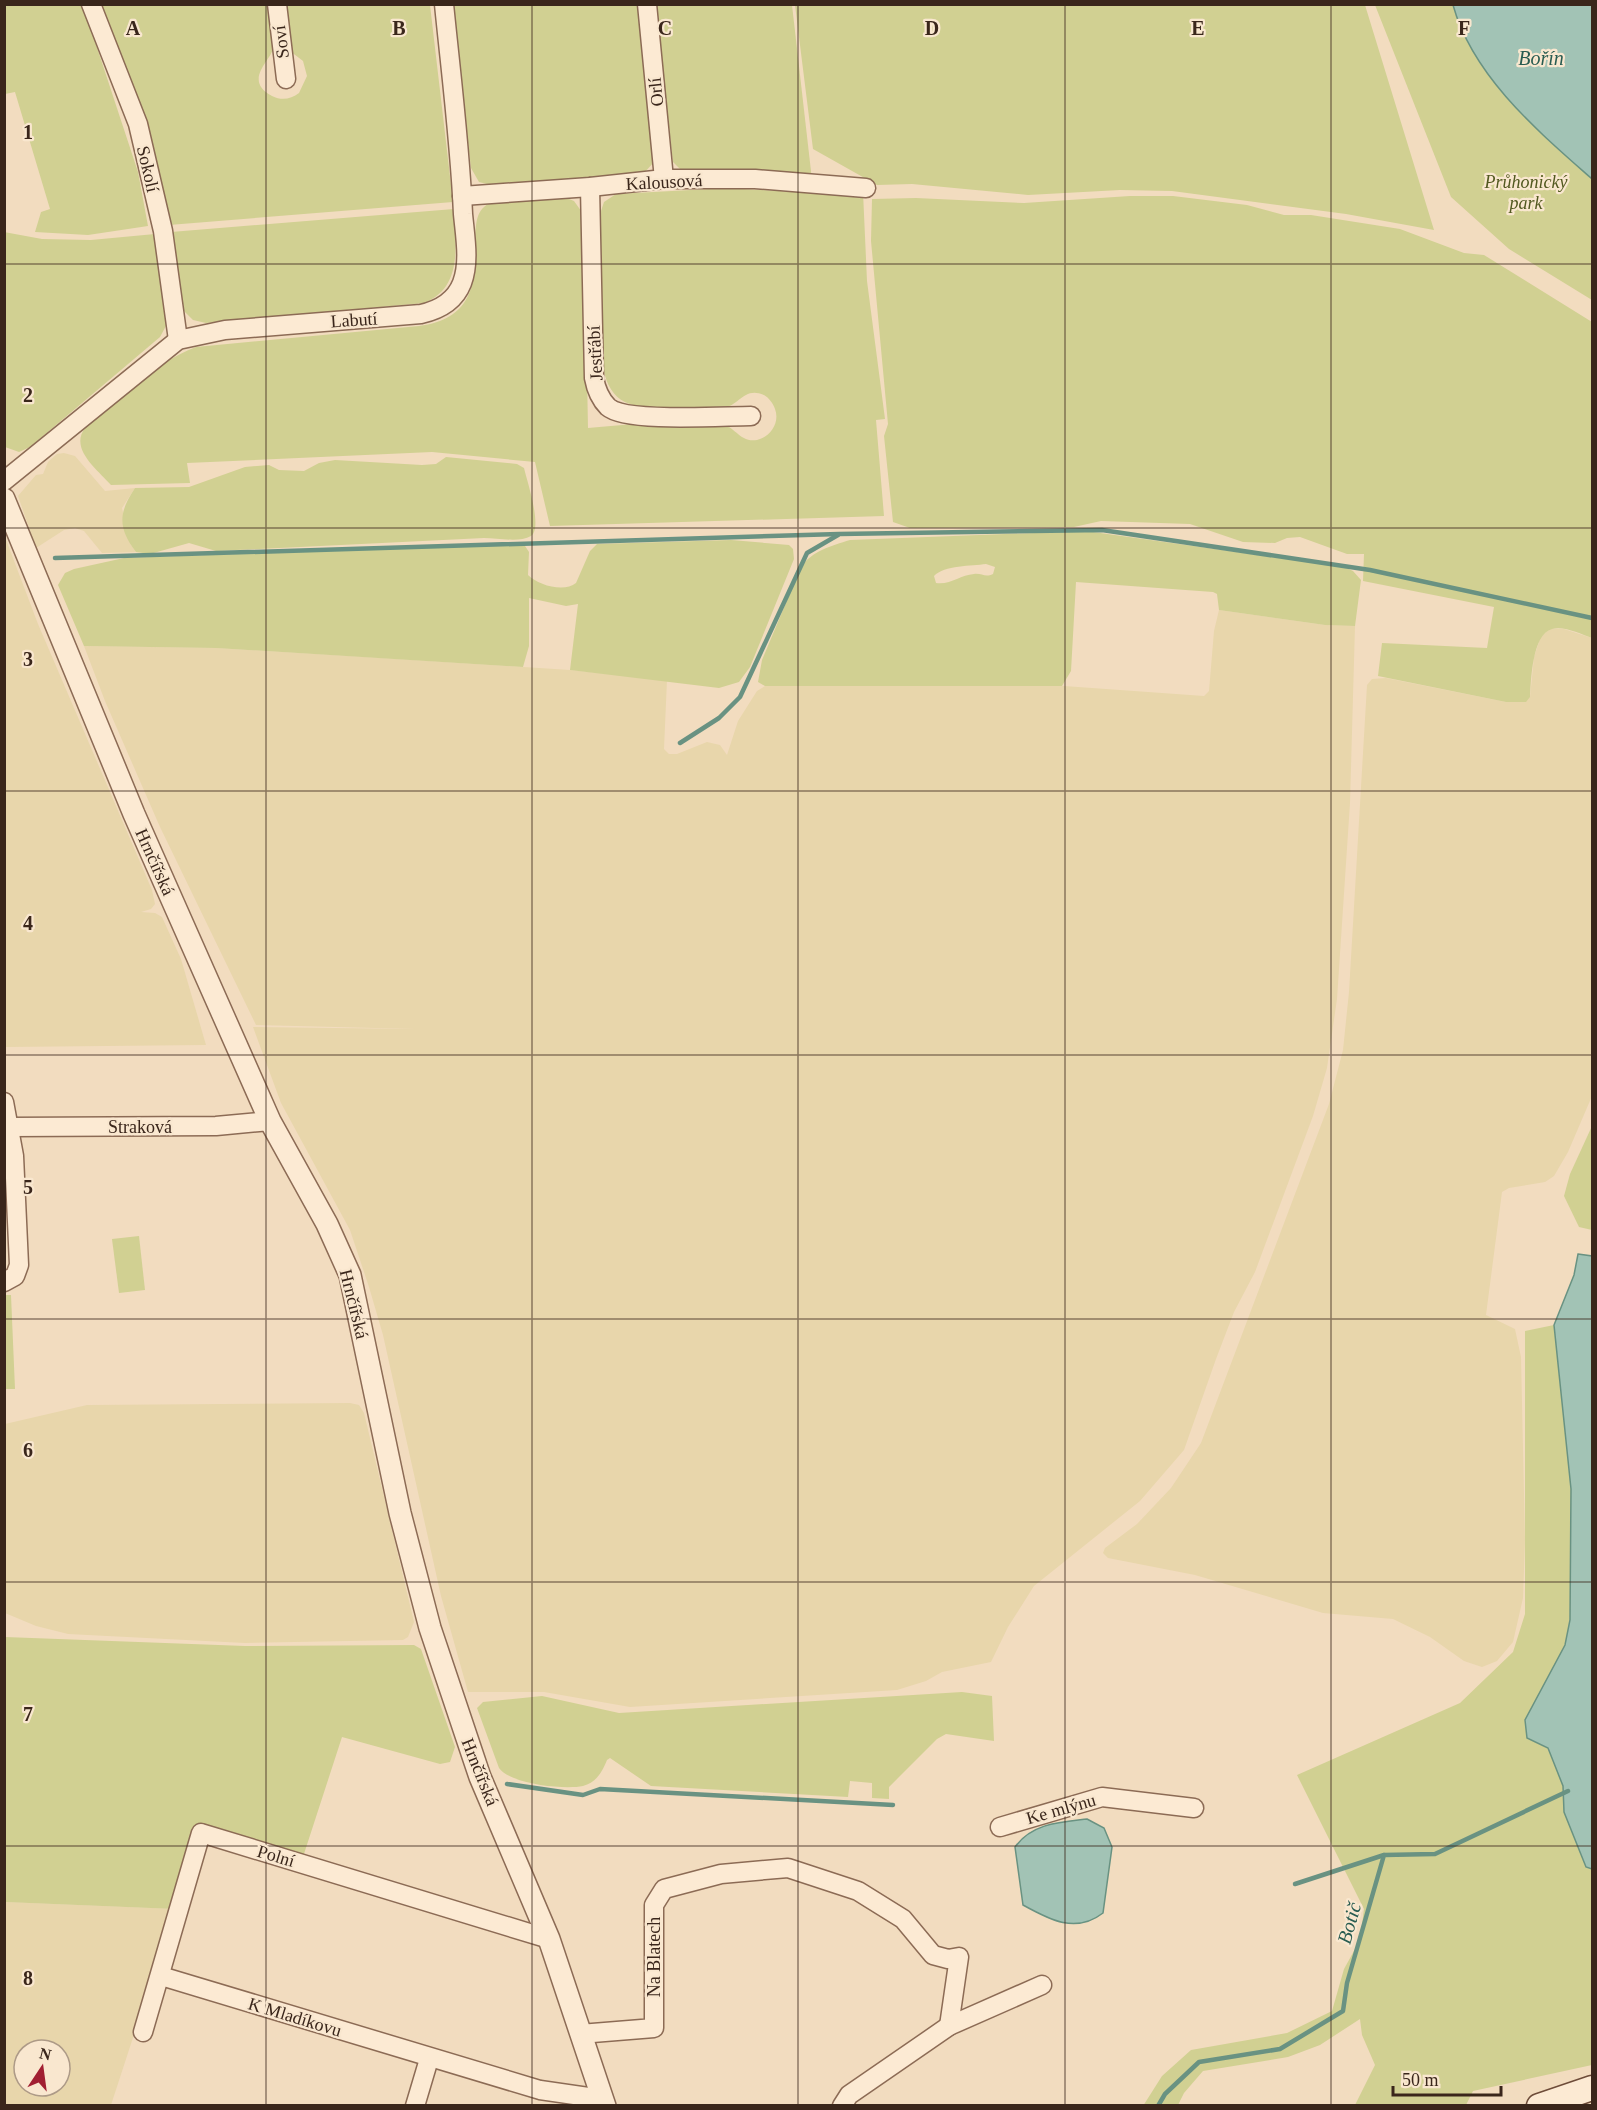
<svg xmlns="http://www.w3.org/2000/svg" width="1597" height="2110" font-family="Georgia,serif">
<rect width="100%" height="100%" fill="#f2dcbf"/>
<g fill="#e8d6ab" fill-rule="evenodd">
<path d="M 64,453 L 75,456 L 105,491 L 135,488 L 122,508 L 131,545 L 136,552 L 102,553 L 84,531 L 75,528 L 64,530 L 36,548 L 18,496 L 36,475 L 43,474 L 48,462 L 57,454 Z"/>
<path d="M 5,537 L 38,624 L 152,890 L 155,904 L 151,909 L 141,912 L 155,913 L 162,917 L 181,959 L 206,1045 L 6,1047 Z"/>
<path d="M 1219,610 L 1325,625 L 1355,626 L 1350,803 L 1337,999 L 1327,1068 L 1313,1116 L 1255,1272 L 1234,1312 L 1216,1359 L 1184,1450 L 1140,1501 L 1034,1586 L 1008,1627 L 991,1662 L 942,1672 L 926,1681 L 897,1690 L 630,1707 L 544,1692 L 468,1692 L 441,1596 L 383,1335 L 369,1287 L 350,1230 L 281,1103 L 253,1027 L 415,1029 L 256,1025 L 160,827 L 105,701 L 84,646 L 216,648 L 381,658 L 570,670 L 667,680 L 664,749 L 669,754 L 677,754 L 707,742 L 720,745 L 727,755 L 738,721 L 757,691 L 765,686 L 1050,685 L 1204,696 L 1209,691 L 1214,631 Z"/>
<path d="M 1550,629 L 1564,629 L 1592,638 L 1592,1096 L 1568,1152 L 1554,1176 L 1545,1182 L 1509,1188 L 1502,1192 L 1486,1315 L 1515,1329 L 1521,1357 L 1525,1540 L 1523,1598 L 1513,1642 L 1497,1661 L 1482,1667 L 1464,1661 L 1430,1637 L 1393,1619 L 1323,1613 L 1195,1575 L 1108,1558 L 1103,1553 L 1105,1548 L 1137,1524 L 1171,1488 L 1201,1443 L 1329,1104 L 1343,1050 L 1349,992 L 1367,685 L 1372,679 L 1386,678 L 1506,702 L 1530,697 L 1534,657 L 1541,636 Z"/>
<path d="M 350,1403 L 359,1405 L 364,1413 L 414,1622 L 408,1637 L 403,1640 L 245,1643 L 68,1634 L 36,1626 L 5,1613 L 5,1424 L 87,1405 Z"/>
<path d="M 5,1902 L 175,1909 L 111,2105 L 5,2106 ZM 24,2050 L 60,2050 L 60,2086 L 24,2086 Z"/>
</g>
<g fill="#d1d092" fill-rule="evenodd">
<path d="M 5,5 L 83,5 L 138,172 L 148,226 L 88,235 L 35,232 L 41,212 L 50,209 L 15,92 L 5,94 Z"/>
<path d="M 102,5 L 269,5 C 271,18 275,34 273,48 C 272,60 242,80 272,96 C 282,101 291,99 299,93 L 307,76 L 303,61 L 290,51 L 282,5 L 430,5 L 453,202 L 169,225 L 148,134 Z"/>
<path d="M 452,5 L 639,5 L 655,161 L 643,174 L 495,186 L 479,182 L 471,168 Z"/>
<path d="M 655,5 L 792,5 L 812,180 L 683,172 L 673,162 Z"/>
<path d="M 795,5 L 1365,5 L 1434,230 L 1346,214 L 1172,191 L 1120,190 L 1028,195 L 912,184 L 877,185 L 813,149 Z"/>
<path d="M 1375,5 L 1453,5 C 1473,77 1539,132 1592,179 L 1592,300 L 1509,249 L 1451,197 Z"/>
<path d="M 728,188 L 812,193 L 863,192 L 867,281 L 885,419 L 876,420 L 884,516 L 550,526 L 535,462 L 432,452 L 187,463 L 190,483 L 111,485 C 98,470 69,449 85,428 C 120,399 153,363 196,347 L 419,326 C 505,315 459,228 484,207 C 493,198 512,201 524,200 C 540,198 559,194 574,201 L 584,215 L 588,428 C 631,424 678,419 721,424 C 735,426 740,443 757,440 C 771,437 780,422 775,409 C 773,403 769,398 764,395 C 744,386 739,406 723,408 C 710,410 695,408 682,408 C 645,408 611,413 603,367 L 600,214 L 604,202 L 616,194 Z"/>
<path d="M 1130,196 L 1173,196 L 1247,205 L 1284,215 L 1311,215 L 1400,229 L 1464,253 L 1484,255 L 1592,322 L 1592,638 C 1580,634 1565,626 1552,629 C 1532,634 1531,681 1530,697 L 1526,702 L 1506,702 L 1378,676 L 1382,643 L 1487,648 L 1494,607 L 1363,581 L 1364,554 L 1347,554 L 1300,537 L 1287,538 L 1275,543 L 1243,542 L 1190,524 L 1101,521 L 1074,527 L 910,528 L 893,522 L 884,436 L 888,424 L 871,241 L 872,199 L 916,198 L 1024,203 Z"/>
<path d="M 454,209 C 455,244 464,287 424,303 L 206,323 L 193,320 L 184,311 L 171,232 Z"/>
<path d="M 4,232 L 42,239 L 91,240 L 155,234 L 167,324 L 160,337 L 30,447 L 19,452 L 5,447 Z"/>
<path d="M 446,457 L 517,464 L 524,468 C 527,481 543,528 531,536 C 519,543 498,538 484,538 L 216,551 L 189,543 L 150,554 L 136,552 C 117,527 119,512 135,488 L 189,487 L 245,467 L 269,465 L 279,470 L 304,471 L 319,463 L 335,460 L 422,465 L 436,464 Z"/>
<path d="M 1086,531 L 1344,567 L 1353,571 L 1361,580 L 1355,626 L 1325,625 L 1219,610 L 1217,594 L 1213,592 L 1076,582 L 1071,671 L 1062,686 L 765,686 L 758,682 L 762,660 L 801,567 C 812,551 831,546 850,540 ZM 986,564 L 995,567 L 993,574 C 985,578 982,573 974,574 C 960,575 951,585 936,583 L 934,576 C 944,565 972,566 986,564 Z"/>
<path d="M 731,540 L 789,545 L 793,549 L 794,559 L 750,667 L 739,682 L 719,688 L 570,670 L 578,604 L 566,606 L 529,598 L 529,646 L 523,667 L 216,648 L 84,646 L 58,585 L 65,573 L 74,569 L 124,558 L 511,544 L 525,546 L 529,552 L 528,575 C 538,585 564,593 576,583 L 590,551 L 597,544 Z"/>
<path d="M 1592,1126 L 1592,1230 L 1579,1227 L 1564,1196 L 1570,1174 Z"/>
<path d="M 139,1236 L 145,1290 L 119,1293 L 112,1239 Z"/>
<path d="M 4,1295 L 11,1295 L 15,1389 L 5,1389 Z"/>
<path d="M 1554,1325 L 1571,1489 L 1570,1620 L 1565,1645 L 1525,1720 L 1527,1738 L 1548,1748 L 1563,1786 L 1564,1812 L 1586,1867 L 1592,1869 L 1592,2065 L 1473,2091 L 1466,2105 L 1355,2105 L 1375,2065 L 1362,2035 L 1360,2019 L 1320,2045 L 1288,2057 L 1203,2071 L 1184,2093 L 1178,2105 L 1143,2106 L 1162,2076 L 1191,2050 L 1287,2033 L 1332,2011 L 1344,1969 L 1360,1940 L 1364,1909 L 1297,1775 L 1460,1703 L 1513,1652 L 1525,1614 L 1525,1331 Z"/>
<path d="M 5,1637 L 245,1646 L 414,1645 L 421,1649 L 455,1747 L 450,1762 L 440,1764 L 342,1737 L 302,1860 L 208,1831 L 175,1909 L 5,1902 Z"/>
<path d="M 962,1692 L 992,1696 L 994,1741 L 946,1734 L 937,1739 L 889,1787 L 889,1799 L 872,1798 L 872,1783 L 850,1781 L 848,1797 L 651,1786 L 610,1758 L 607,1760 C 602,1772 597,1782 583,1786 C 564,1790 510,1784 499,1768 L 477,1708 L 483,1702 L 542,1696 L 619,1713 Z"/>
</g>
<g fill="#a2c3b5" stroke="#699282" stroke-width="1.5">
<path d="M 1453,5 L 1592,5 L 1592,179 C 1539,132 1473,77 1453,5 Z"/>
<path d="M 1578,1254 L 1592,1256 L 1592,1869 L 1586,1867 L 1564,1812 L 1563,1786 L 1548,1748 L 1527,1738 L 1525,1720 L 1565,1645 L 1570,1620 L 1571,1489 L 1554,1325 L 1574,1275 Z"/>
<path d="M 1087,1819 L 1104,1828 L 1112,1847 L 1103,1913 C 1076,1934 1050,1920 1023,1905 L 1015,1847 C 1032,1823 1061,1822 1087,1819 Z"/>
</g>
<g fill="none" stroke-linecap="round" stroke-linejoin="round">
<g stroke="#699282" stroke-width="4.5">
<path d="M 55,558 L 839,534 L 1102,530 L 1370,570 L 1592,618"/>
<path d="M 680,743 L 719,718 L 740,697 L 807,553 L 838,535"/>
<path d="M 507,1784 L 583,1795 L 600,1789 L 893,1805"/>
<path d="M 1295,1884 L 1384,1855"/>
<path d="M 1158,2106 L 1165,2094 L 1199,2062 L 1280,2049 L 1343,2011 L 1347,1983 L 1384,1855 L 1435,1854 L 1568,1791"/>
</g>
<defs>
<g id="minor">
<path d="M 91,4 L 138,124 L 163,231 L 178,340"/>
<path d="M 277,4 L 286,79"/>
<path d="M 647,4 L 664,179"/>
<path d="M 590,187 L 594,378 C 596,389 600,399 608,407 C 626,423 723,416 751,416"/>
<path d="M 462,196 L 590,187 L 664,179 L 755,179 L 866,188"/>
<path d="M 4,481 L 178,340 L 225,330 L 421,314 C 439,310 455,301 462,283 C 470,262 465,236 463,214 C 460,144 451,74 444,4"/>
<path d="M 4,1102 L 14,1156 L 19,1265 L 15,1276 L 4,1282"/>
<path d="M 10,1127 L 216,1126 L 270,1121"/>
<path d="M 1000,1827 L 1102,1797 L 1194,1808"/>
<path d="M 161,1976 L 540,2090 L 602,2099"/>
<path d="M 143,2032 L 201,1833 L 549,1939"/>
<path d="M 580,2034 L 654,2028 L 654,1905 L 664,1889 L 721,1874 L 788,1868 L 858,1891 L 903,1919 L 933,1955 L 948,1959 L 959,1957 L 949,2026"/>
<path d="M 415,2106 L 429,2059"/>
<path d="M 842,2106 L 849,2095 L 949,2026 L 1042,1985"/>
</g>
<path id="tertiary" d="M 4,499 L 134,814 L 270,1121 L 327,1224 L 350,1275 L 400,1513 L 430,1628 L 480,1777 L 549,1939 L 605,2106"/>
<path id="secondary" d="M 1539,2106 L 1592,2088"/>
</defs>
<use href="#minor" stroke="#8c6b55" stroke-width="21"/>
<use href="#tertiary" stroke="#8c6b55" stroke-width="24"/>
<use href="#secondary" stroke="#6e4c39" stroke-width="27"/>
<use href="#minor" stroke="#fcead3" stroke-width="18"/>
<use href="#tertiary" stroke="#fcead3" stroke-width="21"/>
<use href="#secondary" stroke="#fcead3" stroke-width="24"/>
</g>
<path fill="none" stroke="#3a261b" stroke-width="1.5" stroke-opacity="0.55" d="M 266,4 L 266,2106M 532,4 L 532,2106M 798,4 L 798,2106M 1065,4 L 1065,2106M 1331,4 L 1331,2106M 4,264 L 1592,264M 4,528 L 1592,528M 4,791 L 1592,791M 4,1055 L 1592,1055M 4,1319 L 1592,1319M 4,1582 L 1592,1582M 4,1846 L 1592,1846"/>
<g text-anchor="middle" stroke-width="4.5" stroke-linejoin="round" paint-order="stroke">
<g font-size="18" fill="#3a261b" stroke="#f9e7cf">
<text transform="translate(281 42) rotate(-97)" y="6">Soví</text>
<text transform="translate(656 92) rotate(-96)" y="6">Orlí</text>
<text transform="translate(148 169) rotate(77)" y="6">Sokolí</text>
<text transform="translate(664 182) rotate(-3)" y="6">Kalousová</text>
<text transform="translate(354 320) rotate(-4)" y="6">Labutí</text>
<text transform="translate(595 353) rotate(-93)" y="6">Jestřábí</text>
<text transform="translate(155 862) rotate(66)" y="6">Hrnčířská</text>
<text x="140" y="1133">Straková</text>
<text transform="translate(354 1304) rotate(76)" y="6">Hrnčířská</text>
<text transform="translate(480 1772) rotate(68)" y="6">Hrnčířská</text>
<text transform="translate(1061 1809) rotate(-16)" y="6">Ke mlýnu</text>
<text transform="translate(276 1856) rotate(17)" y="6">Polní</text>
<text transform="translate(654 1957) rotate(-90)" y="6">Na Blatech</text>
<text transform="translate(295 2017) rotate(17)" y="6">K Mladíkovu</text>
</g>
<g font-size="18" font-style="italic" fill="#525920" stroke="#f9e7cf">
<text x="1526" y="188">Průhonický<tspan x="1526" dy="21">park</tspan></text>
</g>
<g font-size="20" font-style="italic" fill="#295c51" stroke="#f9e7cf">
<text x="1541" y="65">Bořín</text>
<text transform="translate(1349 1923) rotate(-74)" y="7">Botič</text>
</g>
</g>
<g font-size="20" text-anchor="middle" font-weight="bold" fill="#3a261b" stroke="#f9e7cf" stroke-width="4.5" stroke-linejoin="round" paint-order="stroke">
<text x="133" y="35">A</text>
<text x="399" y="35">B</text>
<text x="665" y="35">C</text>
<text x="932" y="35">D</text>
<text x="1198" y="35">E</text>
<text x="1464" y="35">F</text>
<text x="28" y="139">1</text>
<text x="28" y="402">2</text>
<text x="28" y="666">3</text>
<text x="28" y="930">4</text>
<text x="28" y="1194">5</text>
<text x="28" y="1457">6</text>
<text x="28" y="1721">7</text>
<text x="28" y="1985">8</text>
</g>
<rect width="1597" height="2110" fill="none" stroke="#3a261b" stroke-width="12"/>
<g transform="translate(42 2068) rotate(13)"><circle r="28" fill="#f9e7cf" stroke="#ad9a87" stroke-width="1.5"/>
<path d="M0-4.5L10 22L0 15L-10 22Z" fill="#a11f32"/>
<text y="-9" font-size="16" font-weight="bold" text-anchor="middle" fill="#3a261b">N</text>
</g>
<path d="M1393 2086v9h108v-9" fill="none" stroke="#3a261b" stroke-width="3"/>
<text x="1402" y="2086" font-size="18" fill="#3a261b" stroke="#f9e7cf" stroke-width="4.5" paint-order="stroke">50 m</text>
</svg>
